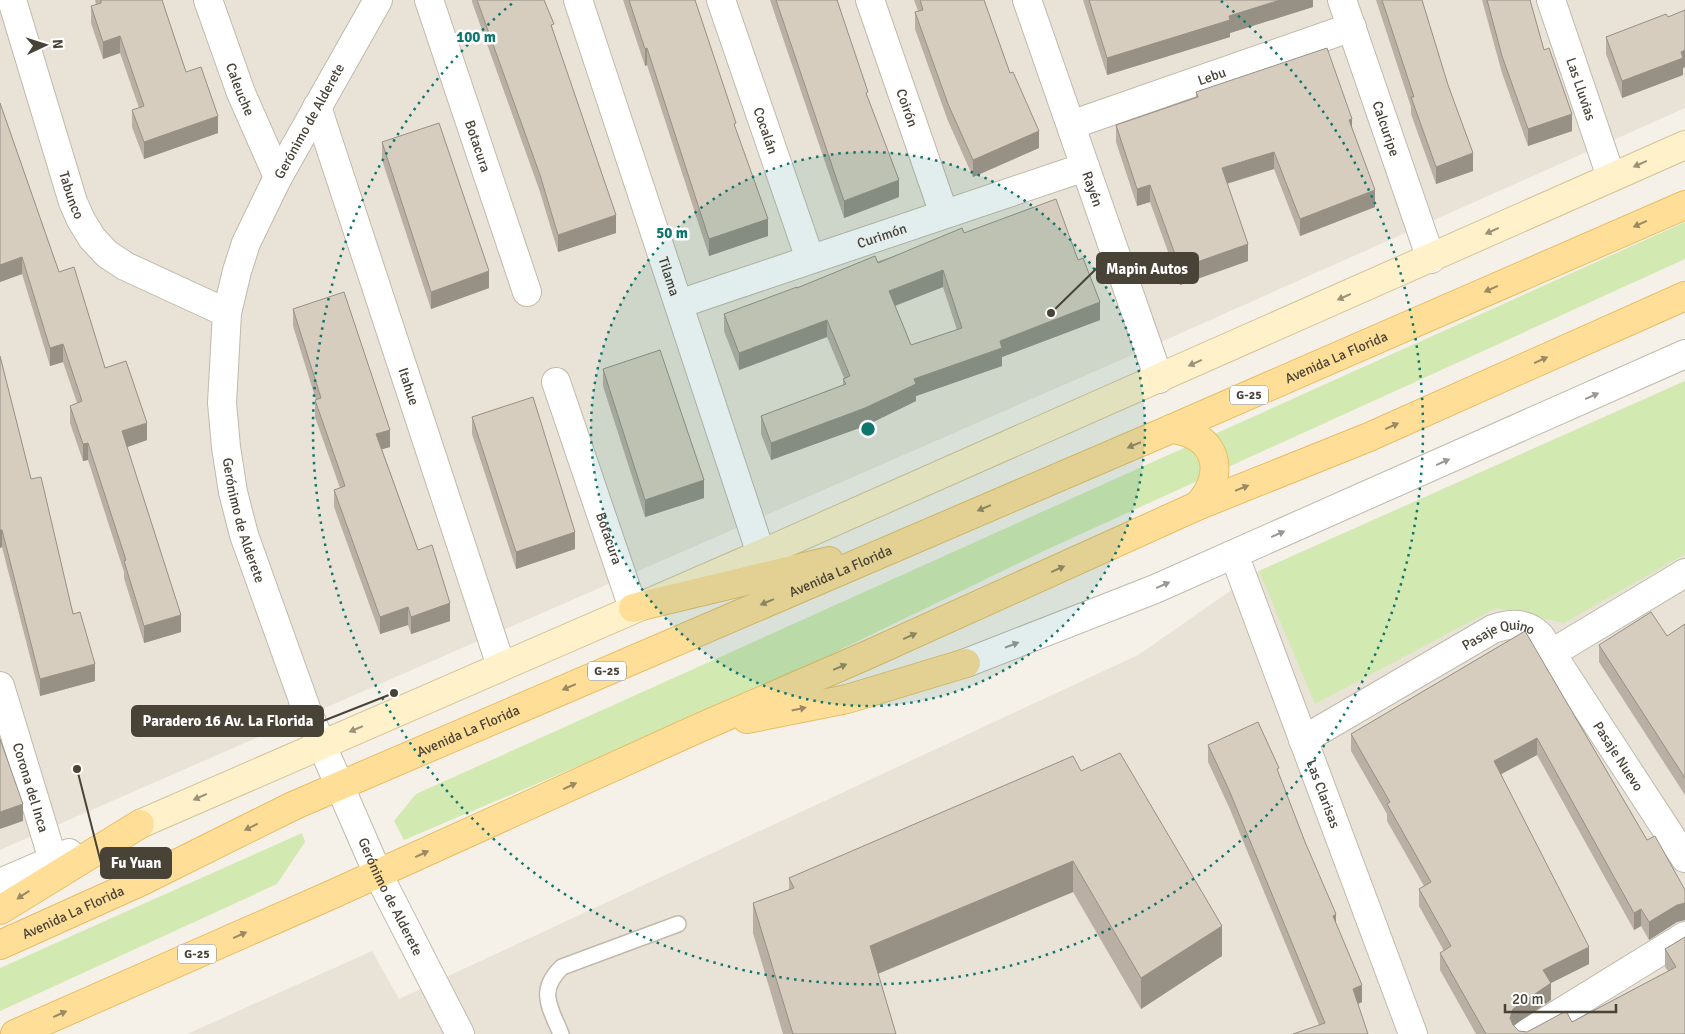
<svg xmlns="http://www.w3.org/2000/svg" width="1685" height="1034" font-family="Signika,sans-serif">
<rect width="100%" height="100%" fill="#f5f1e9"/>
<g fill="#e9e3d7">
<path d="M 0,0 L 1685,0 L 1685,108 L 1123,359 L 0,850 Z"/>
<path d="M 1685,381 L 1685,1034 L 187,1034 L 372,951 L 399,999 L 1138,655 L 1259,571 Z"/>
</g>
<g fill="#d2eab1">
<path d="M 1685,222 L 1685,259 L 1048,549 L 751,693 L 404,840 L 394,821 L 416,794 Z"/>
<path d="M 1685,381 L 1685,554 L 1564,623 L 1496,608 L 1315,704 L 1259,571 Z"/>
<path d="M 302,833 L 305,842 L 277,884 L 0,1011 L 0,968 Z"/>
</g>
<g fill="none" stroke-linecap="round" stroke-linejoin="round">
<defs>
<path id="service" d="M 561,1034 C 550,1007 537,991 562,967 L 678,924"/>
<g id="minor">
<path id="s1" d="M 12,0 L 73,202 L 81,220 L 92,238 L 107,254 L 125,266 L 227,313"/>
<path id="s2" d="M 208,0 L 241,93 L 278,177"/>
<path id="s3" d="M 429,0 L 527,292"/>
<path id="s4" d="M 578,0 L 761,554"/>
<path id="s5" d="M 721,0 L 810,259"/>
<path id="s6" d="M 870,0 L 944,214"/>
<path id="s7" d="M 1027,0 L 1159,379"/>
<path id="s8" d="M 1342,0 L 1431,259"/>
<path id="s9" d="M 1551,0 L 1611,177"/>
<path id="s10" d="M 317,107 L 501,666"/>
<path id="s11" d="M 1071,125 L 1352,27"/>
<path id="s12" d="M 679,304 L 1085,167"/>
<path id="s13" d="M 556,382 L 633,608"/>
<path id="s14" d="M 1234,554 L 1413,1034"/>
<path d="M 1552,653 L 1685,573"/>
<path d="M 966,663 L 1155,589 L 1685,354"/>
<path id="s15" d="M 0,686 L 53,860"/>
<path id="s16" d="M 1303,740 L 1493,629 C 1511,623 1526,622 1540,636 L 1685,858"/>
<path d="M 0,883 L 69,853"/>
<path d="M 1526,1034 L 1685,936"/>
</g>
<g id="tertiary">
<path id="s17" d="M 378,0 L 278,177 L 246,243 L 237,271 L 227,313 L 222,403 L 226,447 L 233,492 L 244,535 L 307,711 L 378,874 L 460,1034"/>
</g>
<path id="secondary" d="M 140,824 L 761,554 L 1685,145"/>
<g id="primary">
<path d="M 1171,429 C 1217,433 1228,475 1197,506"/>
<path d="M 633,608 L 829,561"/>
<path d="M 747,719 L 847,699 L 966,663"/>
<path d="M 0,910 L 140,824"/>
<path id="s18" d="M 0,945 L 142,881 L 295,805 L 1171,429 L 1685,205"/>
<path d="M 15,1034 L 333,894 L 699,728 L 865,656 L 1197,506 L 1369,437 L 1685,296"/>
</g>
</defs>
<use href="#service" stroke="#c1b9ab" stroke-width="18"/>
<use href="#minor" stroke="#c1b9ab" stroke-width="30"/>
<use href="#tertiary" stroke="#c1b9ab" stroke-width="30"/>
<use href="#secondary" stroke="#d6c498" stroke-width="30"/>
<use href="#primary" stroke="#e8bd64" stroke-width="30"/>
<use href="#service" stroke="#fff" stroke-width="15"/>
<use href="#minor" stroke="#fff" stroke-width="28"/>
<use href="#tertiary" stroke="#fff" stroke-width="28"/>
<use href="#secondary" stroke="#fff1c9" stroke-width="28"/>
<use href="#primary" stroke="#ffdf98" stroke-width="28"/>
</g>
<g fill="#b9b0a3" fill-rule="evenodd">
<path d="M 95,0 L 162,0 L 186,72 L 218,133 L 144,159 L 132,127 L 132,110 L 139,108 L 120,53 L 103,59 L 91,23 L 91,6 L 96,5 Z"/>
<path d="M 472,0 L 544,0 L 554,33 L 616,233 L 558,252 L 540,192 L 472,2 Z"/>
<path d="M 623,0 L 695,0 L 736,130 L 768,236 L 709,256 L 647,65 L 645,66 Z"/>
<path d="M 770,0 L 837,0 L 899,197 L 844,218 Z"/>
<path d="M 914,0 L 984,0 L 1010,73 L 1039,148 L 973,177 L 948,121 L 915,29 L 915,12 L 918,11 Z"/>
<path d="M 1083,0 L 1313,0 L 1313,7 L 1230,33 L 1230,37 L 1107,75 Z"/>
<path d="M 1376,0 L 1422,0 L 1473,171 L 1436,184 L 1411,114 L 1411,107 Z"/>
<path d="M 1482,0 L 1530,0 L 1544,50 L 1572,131 L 1528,146 L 1502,73 Z"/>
<path d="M 1685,10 L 1685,67 L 1683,68 L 1683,75 L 1622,98 L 1606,54 L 1606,37 L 1668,17 Z"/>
<path d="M 1196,92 L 1352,131 L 1375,207 L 1300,236 L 1274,169 L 1227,184 L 1248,261 L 1180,285 L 1150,202 L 1137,206 L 1116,142 L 1116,125 L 1196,97 Z"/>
<path d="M 0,103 L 59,272 L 105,368 L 147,440 L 127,447 L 181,632 L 144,643 L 124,578 L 124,572 L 88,460 L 83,461 L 70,423 L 70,406 L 77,403 L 63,362 L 50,366 L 22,274 L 0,282 Z"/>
<path d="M 382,142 L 489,288 L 431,309 L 382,160 Z"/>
<path d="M 964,233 L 1100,320 L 1002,357 L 1002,366 L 916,396 L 916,401 L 865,426 L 771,460 L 761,434 L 761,416 L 843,385 L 843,379 L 844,378 L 827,337 L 739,370 L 724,331 L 724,314 L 797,288 ZM 943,287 L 957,330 L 911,345 L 895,306 Z"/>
<path d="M 293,309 L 390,447 L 382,449 L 418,550 L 450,621 L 411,634 L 408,625 L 380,634 L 334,507 L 334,490 L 340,488 L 315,417 L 315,400 L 316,400 L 293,326 Z"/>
<path d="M 0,356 L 31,479 L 95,681 L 40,696 L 2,547 L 0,548 Z"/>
<path d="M 603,369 L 704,498 L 645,517 L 603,386 Z"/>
<path d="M 472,417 L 575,549 L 516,569 L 472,434 Z"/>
<path d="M 1685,624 L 1685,795 L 1599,662 L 1599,645 L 1667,636 Z"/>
<path d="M 1525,631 L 1647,840 L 1685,903 L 1685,920 L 1677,922 L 1649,940 L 1641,926 L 1634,930 L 1537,755 L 1501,774 L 1589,964 L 1551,983 L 1551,1000 L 1513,1026 L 1519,1031 L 1527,1032 L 1572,1022 L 1668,971 L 1665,967 L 1665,949 L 1685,937 L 1685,1034 L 1476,1034 L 1440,970 L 1440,953 L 1444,951 L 1419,906 L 1419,889 L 1424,886 L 1387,821 L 1387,814 L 1351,751 L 1351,734 Z"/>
<path d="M 1208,745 L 1279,775 L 1336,923 L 1362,1002 L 1358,1004 L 1368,1034 L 1319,1025 L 1229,807 L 1208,762 Z"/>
<path d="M 1081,771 L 1222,956 L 1141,1009 L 1073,892 L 878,974 L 896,1034 L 783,1034 L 753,933 L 753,903 L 789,890 L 789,878 Z"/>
</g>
<g fill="#969085">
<path d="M 1280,0 L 1313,0 L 1313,7 L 1230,33 L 1230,37 L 1107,75 L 1107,58 L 1229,16 Z"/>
<path d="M 120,36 L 120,53 L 103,59 L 103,42 Z"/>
<path d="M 647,48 L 647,65 L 645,66 L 645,49 Z"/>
<path d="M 1685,50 L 1685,67 L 1683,68 L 1683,75 L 1622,98 L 1622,81 Z"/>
<path d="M 1572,114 L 1572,131 L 1528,146 L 1528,129 Z"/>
<path d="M 218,116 L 218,133 L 144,159 L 144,142 Z"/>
<path d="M 1352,119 L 1352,136 L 1349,120 Z"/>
<path d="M 1039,131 L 1039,148 L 973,177 L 973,160 Z"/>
<path d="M 1274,152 L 1274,169 L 1222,185 L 1222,168 Z"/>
<path d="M 1473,153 L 1473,171 L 1436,184 L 1436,167 Z"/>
<path d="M 899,180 L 899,197 L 844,218 L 844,201 Z"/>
<path d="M 1150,185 L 1150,202 L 1137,206 L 1137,189 Z"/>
<path d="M 1375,190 L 1375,207 L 1300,236 L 1300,219 Z"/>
<path d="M 616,215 L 616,233 L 558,252 L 558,235 Z"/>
<path d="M 768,219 L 768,236 L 709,256 L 709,239 Z"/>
<path d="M 1248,244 L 1248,261 L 1180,285 L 1180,268 Z"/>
<path d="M 22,257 L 22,274 L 0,282 L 0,265 Z"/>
<path d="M 943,270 L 943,287 L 889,308 L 889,291 Z"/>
<path d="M 489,271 L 489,288 L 431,309 L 431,292 Z"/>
<path d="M 1100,302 L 1100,320 L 1002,357 L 1002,366 L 916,396 L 916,401 L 865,426 L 771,460 L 771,443 L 1000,341 Z"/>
<path d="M 827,320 L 827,337 L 739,370 L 739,353 Z"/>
<path d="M 63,344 L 63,362 L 50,366 L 50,348 Z"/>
<path d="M 147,423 L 147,440 L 122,449 L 122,431 Z"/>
<path d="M 390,430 L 390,447 L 376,451 L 376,434 Z"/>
<path d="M 88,443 L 88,460 L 83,461 L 83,444 Z"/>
<path d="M 704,480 L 704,498 L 645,517 L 645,500 Z"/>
<path d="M 0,530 L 2,530 L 2,547 L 0,548 Z"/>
<path d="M 575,532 L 575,549 L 516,569 L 516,552 Z"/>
<path d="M 450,603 L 450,621 L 411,634 L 411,617 Z"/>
<path d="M 408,607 L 408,625 L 380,634 L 380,617 Z"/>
<path d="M 181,615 L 181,632 L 144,643 L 144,626 Z"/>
<path d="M 95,664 L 95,681 L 40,696 L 40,679 Z"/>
<path d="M 1537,738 L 1537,755 L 1494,778 L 1494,761 Z"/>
<path d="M 23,804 L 23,821 L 0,829 L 0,812 Z"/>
<path d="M 1073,861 L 1073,892 L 870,977 L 870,946 Z"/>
<path d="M 1685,903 L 1685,920 L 1677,922 L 1649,940 L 1649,922 L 1677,905 Z"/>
<path d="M 1641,909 L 1641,926 L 1634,930 L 1634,913 Z"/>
<path d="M 1336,914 L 1336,931 L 1333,916 Z"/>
<path d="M 1222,926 L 1222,956 L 1141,1009 L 1141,978 Z"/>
<path d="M 1589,947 L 1589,964 L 1551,983 L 1551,1000 L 1513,1026 L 1510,1018 L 1513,1009 L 1543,970 Z"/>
<path d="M 1362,985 L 1362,1002 L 1353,1006 L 1353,989 Z"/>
</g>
<g fill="#d7cdbe" stroke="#969085" fill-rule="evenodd">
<path d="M 101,0 L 162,0 L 186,72 L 201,67 L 218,116 L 144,142 L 132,110 L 144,106 L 120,36 L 103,42 L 91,6 L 101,3 Z"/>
<path d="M 477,0 L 544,0 L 554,24 L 551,25 L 616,215 L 558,235 L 540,175 Z"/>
<path d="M 629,0 L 695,0 L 736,123 L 734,124 L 768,219 L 709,239 L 647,48 L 645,49 Z"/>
<path d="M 776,0 L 837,0 L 868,92 L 866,93 L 899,180 L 844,201 Z"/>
<path d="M 920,0 L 984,0 L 1010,73 L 1013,72 L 1039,131 L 973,160 L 948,104 L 915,12 L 923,10 Z"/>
<path d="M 1089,0 L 1280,0 L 1229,16 L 1230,20 L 1107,58 Z"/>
<path d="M 1382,0 L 1422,0 L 1448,85 L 1473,153 L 1436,167 L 1411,97 L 1414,97 Z"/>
<path d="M 1487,0 L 1530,0 L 1544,50 L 1549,48 L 1572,114 L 1528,129 L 1502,56 Z"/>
<path d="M 1685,10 L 1685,50 L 1681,52 L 1683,58 L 1622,81 L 1606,37 L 1666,14 L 1668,17 Z"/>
<path d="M 1327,48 L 1352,119 L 1349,120 L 1375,190 L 1300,219 L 1274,152 L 1222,168 L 1248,244 L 1180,268 L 1150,185 L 1137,189 L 1116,125 L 1198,97 L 1196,92 Z"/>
<path d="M 0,103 L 59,272 L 74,267 L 105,368 L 126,361 L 147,423 L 122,431 L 181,615 L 144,626 L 124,561 L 126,560 L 88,443 L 83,444 L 70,406 L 82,401 L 63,344 L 50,348 L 22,257 L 0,265 Z"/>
<path d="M 439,123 L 489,271 L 431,292 L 382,142 Z"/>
<path d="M 1056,199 L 1078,260 L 1083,258 L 1100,302 L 1000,341 L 1002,348 L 914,379 L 916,384 L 865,408 L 771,443 L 761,416 L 846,384 L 843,379 L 850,376 L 827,320 L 739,353 L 724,314 L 797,287 L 797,288 L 875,256 L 878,263 L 962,228 L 964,233 ZM 943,270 L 962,328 L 911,345 L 889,291 Z"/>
<path d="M 344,292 L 390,430 L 376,434 L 418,550 L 432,545 L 450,603 L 411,617 L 408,607 L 380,617 L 334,490 L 345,486 L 315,400 L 321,398 L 293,309 Z"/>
<path d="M 660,350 L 704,480 L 645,500 L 603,369 Z"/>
<path d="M 0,356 L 31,479 L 41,477 L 73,614 L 80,612 L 95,664 L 40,679 L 2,530 L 0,530 Z"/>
<path d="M 533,397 L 575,532 L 516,552 L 472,417 Z"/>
<path d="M 1651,612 L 1667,636 L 1685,624 L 1685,778 L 1599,645 Z"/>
<path d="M 1525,631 L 1647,840 L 1655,836 L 1685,890 L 1685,903 L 1677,905 L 1649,922 L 1641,909 L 1634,913 L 1537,738 L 1494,761 L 1589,947 L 1543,970 L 1551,983 L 1513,1009 L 1510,1018 L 1513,1025 L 1519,1031 L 1527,1032 L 1566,1011 L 1572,1022 L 1676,967 L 1665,949 L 1685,937 L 1685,1034 L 1486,1034 L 1440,953 L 1451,946 L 1419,889 L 1431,882 L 1387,804 L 1390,802 L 1351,734 Z"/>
<path d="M 1258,722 L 1279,768 L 1277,769 L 1305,842 L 1336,914 L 1333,916 L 1362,985 L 1353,989 L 1368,1034 L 1293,1034 L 1325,1023 L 1229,790 L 1208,745 Z"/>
<path d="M 0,739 L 23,804 L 0,812 Z"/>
<path d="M 1120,753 L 1222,926 L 1141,978 L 1073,861 L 870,946 L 896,1034 L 793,1034 L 753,903 L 794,888 L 789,878 L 1073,756 L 1081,771 Z"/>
</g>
<defs><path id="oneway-solid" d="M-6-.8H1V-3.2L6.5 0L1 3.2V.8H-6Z" transform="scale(1.25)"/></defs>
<g fill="#9b9179">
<use href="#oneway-solid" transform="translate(1640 164) rotate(156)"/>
<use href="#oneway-solid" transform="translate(1492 231) rotate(156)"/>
<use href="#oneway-solid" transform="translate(1344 297) rotate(156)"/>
<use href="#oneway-solid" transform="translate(1195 363) rotate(156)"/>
<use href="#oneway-solid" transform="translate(356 729) rotate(157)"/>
<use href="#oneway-solid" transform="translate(200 797) rotate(156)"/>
</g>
<g fill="#9b8963">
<use href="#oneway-solid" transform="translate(1640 224) rotate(156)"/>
<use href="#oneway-solid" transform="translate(1491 289) rotate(156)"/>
<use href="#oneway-solid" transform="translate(1541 360) rotate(-24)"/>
<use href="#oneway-solid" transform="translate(1392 426) rotate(-24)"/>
<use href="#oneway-solid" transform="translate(1134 445) rotate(157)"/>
<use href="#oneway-solid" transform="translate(1242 488) rotate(-22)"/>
<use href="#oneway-solid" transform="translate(984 508) rotate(157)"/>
<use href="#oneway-solid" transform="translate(1058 569) rotate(-24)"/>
<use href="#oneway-solid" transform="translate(767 602) rotate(157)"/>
<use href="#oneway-solid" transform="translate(910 636) rotate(-24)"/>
<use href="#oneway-solid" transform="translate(840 667) rotate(-23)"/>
<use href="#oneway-solid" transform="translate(569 687) rotate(157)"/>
<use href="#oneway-solid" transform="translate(799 709) rotate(-12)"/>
<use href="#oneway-solid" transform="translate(570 786) rotate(-25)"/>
<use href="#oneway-solid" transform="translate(251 827) rotate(154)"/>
<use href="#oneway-solid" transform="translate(422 854) rotate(-25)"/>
<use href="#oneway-solid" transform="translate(23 895) rotate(147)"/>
<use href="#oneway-solid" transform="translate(240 935) rotate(-24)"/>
<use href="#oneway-solid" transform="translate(60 1014) rotate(-24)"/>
</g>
<g fill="#9b9791">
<use href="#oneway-solid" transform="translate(1592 396) rotate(-24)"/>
<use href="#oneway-solid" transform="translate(1443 462) rotate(-24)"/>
<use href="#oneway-solid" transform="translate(1278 534) rotate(-24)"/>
<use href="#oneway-solid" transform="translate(1163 585) rotate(-24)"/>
<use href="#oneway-solid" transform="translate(1012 645) rotate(-21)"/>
</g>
<circle cx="868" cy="429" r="277" fill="#0f766e" fill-opacity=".12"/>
<g fill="none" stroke="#0f766e" stroke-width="2.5" stroke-dasharray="2.5 5">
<circle cx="868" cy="429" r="277"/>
<path d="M1221 1A555 555 0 1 1 515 1"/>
</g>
<g text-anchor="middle" stroke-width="5" stroke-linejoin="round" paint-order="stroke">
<g fill="#fff" stroke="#807b73" stroke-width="1">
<rect x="1230" y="385.5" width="38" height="19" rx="4"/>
<rect x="588" y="661.5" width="38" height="19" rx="4"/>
<rect x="178" y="944.5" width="38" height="19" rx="4"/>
</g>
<g font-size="12" font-weight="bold" fill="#494237">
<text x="1249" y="399">G-25</text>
<text x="607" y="675">G-25</text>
<text x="197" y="958">G-25</text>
</g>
<g font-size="14" fill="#494237" stroke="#fff">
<text dy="5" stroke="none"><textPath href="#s11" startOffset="149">Lebu</textPath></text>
<text dy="5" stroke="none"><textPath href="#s9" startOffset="94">Las Lluvias</textPath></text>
<text dy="5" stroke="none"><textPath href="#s2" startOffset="95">Caleuche</textPath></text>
<text dy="5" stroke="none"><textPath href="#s6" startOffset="114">Coirón</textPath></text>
<text transform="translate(309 121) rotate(-61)" y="5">Gerónimo de Alderete</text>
<text dy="5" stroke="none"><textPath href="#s8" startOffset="136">Calcuripe</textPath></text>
<text dy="5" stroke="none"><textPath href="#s5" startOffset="138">Cocalán</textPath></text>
<text dy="5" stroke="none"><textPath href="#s3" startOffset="154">Botacura</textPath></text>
<text dy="5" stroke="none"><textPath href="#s7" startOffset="200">Rayén</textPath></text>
<text dy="5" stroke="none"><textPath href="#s1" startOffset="204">Tabunco</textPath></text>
<text dy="5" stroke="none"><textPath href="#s12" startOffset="214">Curimón</textPath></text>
<text dy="5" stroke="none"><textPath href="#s4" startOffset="291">Tilama</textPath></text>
<text dy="5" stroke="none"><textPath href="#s18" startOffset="1460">Avenida La Florida</textPath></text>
<text dy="5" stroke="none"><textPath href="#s10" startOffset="294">Itahue</textPath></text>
<text dy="5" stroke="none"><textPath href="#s17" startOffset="559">Gerónimo de Alderete</textPath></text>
<text dy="5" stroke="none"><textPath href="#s13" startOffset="165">Botacura</textPath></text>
<text dy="5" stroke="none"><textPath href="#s18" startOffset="920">Avenida La Florida</textPath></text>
<text dy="5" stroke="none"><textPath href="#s16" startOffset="224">Pasaje Quino</textPath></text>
<text dy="5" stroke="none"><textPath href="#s18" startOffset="515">Avenida La Florida</textPath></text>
<text dy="5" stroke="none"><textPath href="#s16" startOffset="414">Pasaje Nuevo</textPath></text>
<text dy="5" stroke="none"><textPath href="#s15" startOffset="106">Corona del Inca</textPath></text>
<text dy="5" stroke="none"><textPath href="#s14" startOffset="256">Las Clarisas</textPath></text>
<text dy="5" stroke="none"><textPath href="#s17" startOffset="964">Gerónimo de Alderete</textPath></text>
<text dy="5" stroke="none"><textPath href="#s18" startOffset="80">Avenida La Florida</textPath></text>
</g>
</g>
<circle cx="868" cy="429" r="8" fill="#0f766e" stroke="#fff" stroke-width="2.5"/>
<g font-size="15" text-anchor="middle" font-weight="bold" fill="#0f766e" stroke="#fff" stroke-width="5" stroke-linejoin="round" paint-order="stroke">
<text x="476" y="42">100 m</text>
<text x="672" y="238">50 m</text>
</g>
<path fill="none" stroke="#494237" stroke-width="2" d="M1051 313L1097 268M394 693L323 721M77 769L101 863"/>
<g fill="#494237" stroke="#fff" stroke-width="2">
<circle cx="1051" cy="313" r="5"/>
<circle cx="394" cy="693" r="5"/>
<circle cx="77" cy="769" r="5"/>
</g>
<g fill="#494237" stroke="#494237" stroke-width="2">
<rect x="1097" y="253" width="101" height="30" rx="5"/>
<rect x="132" y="706" width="191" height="30" rx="5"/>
<rect x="101" y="848" width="70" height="30" rx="5"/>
</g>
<g font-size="15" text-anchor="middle" font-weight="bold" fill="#fff">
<text x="1147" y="274">Mapin Autos</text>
<text x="228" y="726">Paradero 16 Av. La Florida</text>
<text x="136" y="868">Fu Yuan</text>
</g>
<g transform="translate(45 45) rotate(86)" stroke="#ffffff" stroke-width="4" paint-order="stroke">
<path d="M0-4L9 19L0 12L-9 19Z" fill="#494237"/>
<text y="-8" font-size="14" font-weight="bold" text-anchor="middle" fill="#494237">N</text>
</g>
<path d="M1505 1004v8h111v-8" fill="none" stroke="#494237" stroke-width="2.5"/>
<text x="1512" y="1004" font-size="15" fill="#494237" stroke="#ffffff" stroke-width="4" paint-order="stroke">20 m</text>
</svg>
